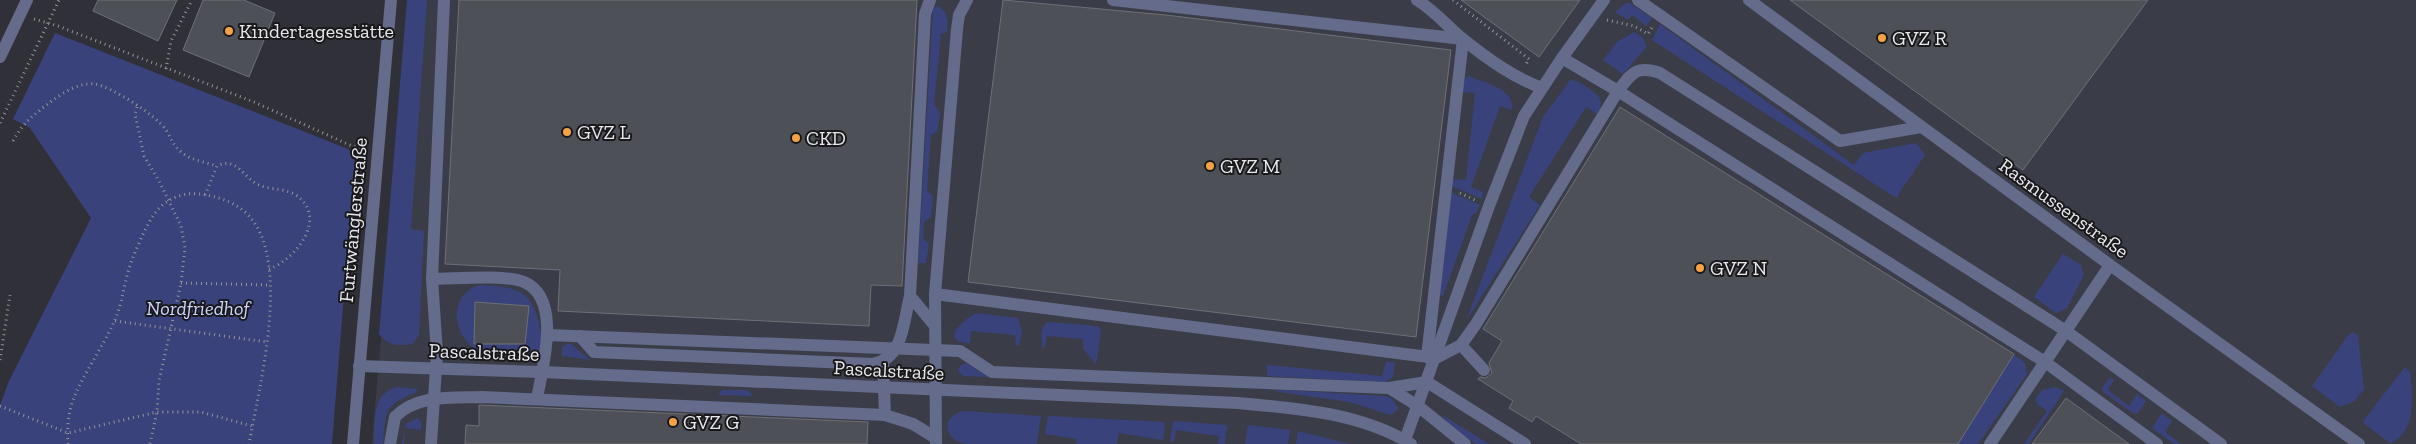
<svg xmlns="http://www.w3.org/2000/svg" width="2416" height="444" font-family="'Zilla Slab',serif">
<rect width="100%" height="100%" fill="#303138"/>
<path fill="#3a3d48" d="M 410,0 L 2416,0 L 2416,444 L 372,444 Z"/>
<g fill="#3a427c">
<path d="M 407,0 L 427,0 L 411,229 L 424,231 L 419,335 L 412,344 C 397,346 389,346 379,334 Z"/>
<path d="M 1626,3 L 1630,3 L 1652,18 L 1646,26 L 1632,15 L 1628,20 L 1615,12 Z"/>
<path d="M 938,6 C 949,14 948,19 947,32 L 941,34 L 934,104 L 940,112 L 937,132 L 931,134 L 927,190 L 933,197 L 931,217 L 924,222 L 923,238 L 929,244 L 926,263 L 918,263 L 933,8 Z"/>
<path d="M 1660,24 L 1854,165 L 1863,153 L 1916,143 L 1925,155 L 1896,198 L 1652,40 Z"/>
<path d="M 1634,32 L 1642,37 L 1647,46 L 1623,74 L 1603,60 L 1617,42 Z"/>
<path d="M 55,33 L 348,149 L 355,157 L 332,444 L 0,444 L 0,406 L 8,383 L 91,218 L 30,128 L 13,119 Z"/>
<path d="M 1469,76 C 1485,83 1516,89 1512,110 L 1500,106 L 1471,187 L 1483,192 L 1482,199 L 1449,185 L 1452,179 L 1466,180 L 1475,93 L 1462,92 L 1464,79 Z"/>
<path d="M 1570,80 C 1576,80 1580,83 1585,86 C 1598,94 1606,99 1597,114 L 1586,107 L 1529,197 L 1540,205 L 1466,321 L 1543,117 Z"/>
<path d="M 1448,191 L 1480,205 L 1477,212 L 1472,215 L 1443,296 L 1439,295 Z"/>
<path d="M 2063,254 L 2081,265 L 2084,275 L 2067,308 L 2056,313 L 2034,297 Z"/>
<path d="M 479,285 C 517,287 533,289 540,329 C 542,340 543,347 535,355 L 477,352 C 472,346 464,340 461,333 C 452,312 457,293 479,285 Z"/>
<path d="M 976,313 L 1018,318 L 1022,331 L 1019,346 L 1016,345 L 1015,335 L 971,331 L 970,343 C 938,342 962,321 976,313 Z"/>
<path d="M 1051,322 L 1097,326 L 1101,330 L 1096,365 L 1083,348 L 1083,339 L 1047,336 L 1045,347 L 1042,348 L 1041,331 L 1046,323 Z"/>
<path d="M 2354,332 L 2358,336 L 2364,389 L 2355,401 L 2340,407 L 2312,386 L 2350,333 Z"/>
<path d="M 567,344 L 571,344 L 590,360 L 562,356 L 562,347 Z"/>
<path d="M 2014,354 L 2025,363 L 2027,374 L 1978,444 L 1958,444 Z"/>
<path d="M 1386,362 L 1395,362 L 1393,377 L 1385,382 L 1267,376 L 1267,365 L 1382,376 Z"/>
<path d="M 965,363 C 975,366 979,374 989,375 L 989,377 L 963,376 L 958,370 L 959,367 Z"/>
<path d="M 2405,367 L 2410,372 C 2413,399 2416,433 2390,443 L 2363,423 L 2364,420 Z"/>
<path d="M 2110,377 L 2114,380 L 2108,390 L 2129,406 L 2137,394 L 2146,401 L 2138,413 L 2134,414 L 2103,392 L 2102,388 Z"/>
<path d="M 396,387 L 418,389 L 415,393 C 383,406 386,411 383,444 L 374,444 C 375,422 371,395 396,387 Z"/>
<path d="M 2055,387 L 2064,391 L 2029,444 L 2024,444 L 2047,411 L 2037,404 L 2036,398 L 2042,390 Z"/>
<path d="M 722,390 L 748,390 L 753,396 L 718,395 Z"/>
<path d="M 1283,390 L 1386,396 L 1392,399 L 1399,409 L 1390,415 L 1350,402 L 1273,391 Z"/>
<path d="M 965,411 L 1041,416 L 1037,444 C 1014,444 989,444 966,444 C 943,441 940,414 965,411 Z"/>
<path d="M 2162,413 L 2172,421 L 2165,432 L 2181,444 L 2174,444 L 2152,428 Z"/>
<path d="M 1442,415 L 1489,444 L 1476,444 L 1447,423 Z"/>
<path d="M 1048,416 L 1165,422 L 1163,440 L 1119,433 L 1117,444 L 1076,444 L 1077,439 L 1045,434 Z"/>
<path d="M 417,418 L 421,421 L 421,430 L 405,428 L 404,444 L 402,444 L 406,424 Z"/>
<path d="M 1173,421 L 1227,425 L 1225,444 L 1218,444 L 1219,436 L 1176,430 L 1174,442 L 1170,441 Z"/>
<path d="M 1248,425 L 1290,430 L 1288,444 L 1245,444 Z"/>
<path d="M 1298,431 L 1350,444 L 1296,444 Z"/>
</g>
<g fill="#4e5057" stroke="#6e7077">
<path d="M 98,0 L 177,0 L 158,41 L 93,11 Z"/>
<path d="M 203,0 L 244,0 L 275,13 L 249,77 L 183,50 Z"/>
<path d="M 459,0 L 917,0 L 902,286 L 871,285 L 869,326 L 558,311 L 560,270 L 445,264 Z"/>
<path d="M 1003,0 L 1166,15 L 1451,50 L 1416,337 L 968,282 Z"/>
<path d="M 1461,0 L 1580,0 L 1539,57 Z"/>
<path d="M 1790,0 L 2148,0 L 2023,170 Z"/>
<path d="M 1620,107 L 2014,354 L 1958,444 L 1581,444 L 1536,416 L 1532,422 L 1509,408 L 1513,401 L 1478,379 L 1480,377 L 1486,378 L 1492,373 L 1489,363 L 1502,341 L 1483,329 Z"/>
<path d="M 475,302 L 529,306 L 525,344 L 474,344 Z"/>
<path d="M 2066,398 L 2129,444 L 2032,444 Z"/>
<path d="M 479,405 L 868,422 L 867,444 L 465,444 L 466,425 L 479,426 Z"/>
</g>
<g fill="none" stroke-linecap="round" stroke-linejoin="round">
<g stroke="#939499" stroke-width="3" stroke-dasharray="1 4" stroke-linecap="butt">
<path d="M 1453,0 L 1529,59 L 1525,66"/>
<path d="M 34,19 L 58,26 L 254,102 L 352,146 L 365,148"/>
<path d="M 1607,20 L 1634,26 L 1648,34 L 1653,26"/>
<path d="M 166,69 L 171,41 L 192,0"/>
<path d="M 137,107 L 135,114 L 144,156 L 159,181 L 181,226 L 185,248 L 181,283 L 159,381 L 157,412 L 150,444"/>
<path d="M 0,123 L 59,0"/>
<path d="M 13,141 C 25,120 34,115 53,100 C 64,92 81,82 95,84 C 112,87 156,115 166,130 C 171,138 173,145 181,152 C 190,160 205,162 217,166"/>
<path d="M 1460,193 L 1477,201"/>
<path d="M 205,195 L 217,166 C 237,156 243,178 259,185 C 270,190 285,188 296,195 C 329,218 295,260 269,269"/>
<path d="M 181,283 L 270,285"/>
<path d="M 115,321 L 267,342"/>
<path d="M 0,360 L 10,295"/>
<path d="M 0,406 L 68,433 L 157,412 L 201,412 L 252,426"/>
<path d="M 68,444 C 67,431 68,415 72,403 C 82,375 102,349 114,322 C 123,303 124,280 132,260 C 137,247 144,231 151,219 C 163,199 183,190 206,195 C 222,198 237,203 249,216 C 292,262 259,388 249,444"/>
</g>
<g stroke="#646b8b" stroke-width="12">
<path d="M 930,0 L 925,14 L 910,296 L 935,326"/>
<path d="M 1113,0 L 1463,39"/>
<path d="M 1417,0 C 1435,11 1448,27 1464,40 C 1489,60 1513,77 1542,88"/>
<path d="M 1638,0 L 1840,141 L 1921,127"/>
<path d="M 1749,0 L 2110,265 L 2359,444"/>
<path d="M 0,57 L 27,0"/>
<path d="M 1562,58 L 1618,91 C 1632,73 1636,65 1660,73 L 2066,331 L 2221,444"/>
<path d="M 432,279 C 455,279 504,274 524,282 C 563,299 542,368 537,399"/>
<path d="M 935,294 L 1436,358 L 1461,345 L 1476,324 L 1618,91 L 2045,362 L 2157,444"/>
<path d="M 548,335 L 960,351 L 992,372 L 1389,388 L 1427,382 L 1525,444"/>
<path d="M 580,336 L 594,352 L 873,364 C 904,358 903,322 910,296"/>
<path d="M 1461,345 L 1484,370"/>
<path d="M 1427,357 L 1463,39"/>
<path d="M 883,362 L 885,415"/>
<path d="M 359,366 L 542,372 L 1238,403 C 1295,408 1361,413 1411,444"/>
<path d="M 1389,388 L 1418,406 L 1465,444"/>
<path d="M 1405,440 L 1489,206 L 1524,116 L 1562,58 L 1604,0"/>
<path d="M 353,444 L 391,0"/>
<path d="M 390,444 L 395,417 C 417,394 453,398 482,397 L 885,415 L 913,424 L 936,438"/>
<path d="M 431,444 L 437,353 L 432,279 L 444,0"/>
<path d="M 936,444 L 935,294 L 957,29 L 959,15 L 967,0"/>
<path d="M 1990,444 L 2110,265"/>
</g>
</g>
<g fill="#f5a246" stroke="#19191c" stroke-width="2">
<circle cx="229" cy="31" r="5"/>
<circle cx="1882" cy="38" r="5"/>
<circle cx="567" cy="132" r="5"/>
<circle cx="796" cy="138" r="5"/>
<circle cx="1210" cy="166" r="5"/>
<circle cx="1700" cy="268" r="5"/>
<circle cx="673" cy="422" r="5"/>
</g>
<g text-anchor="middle" stroke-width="4" stroke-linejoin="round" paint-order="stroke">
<g font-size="20" fill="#e8e9ed" stroke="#19191c" text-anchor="start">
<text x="239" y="38">Kindertagesstätte</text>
<text x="1892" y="45">GVZ R</text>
<text x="577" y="139">GVZ L</text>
<text x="806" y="145">CKD</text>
<text x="1220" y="173">GVZ M</text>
<text x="1710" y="275">GVZ N</text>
<text x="683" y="429">GVZ G</text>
</g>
<g font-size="20" fill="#e8e9ed" stroke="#19191c">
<text transform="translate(2064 208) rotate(36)" y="7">Rasmussenstraße</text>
<text transform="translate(353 220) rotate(-85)" y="7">Furtwänglerstraße</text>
<text transform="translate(484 352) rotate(2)" y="7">Pascalstraße</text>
<text transform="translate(889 370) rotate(3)" y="7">Pascalstraße</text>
</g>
<g font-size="20" font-style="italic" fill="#ccd5fe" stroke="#19191c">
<text x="198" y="315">Nordfriedhof</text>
</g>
</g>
</svg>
